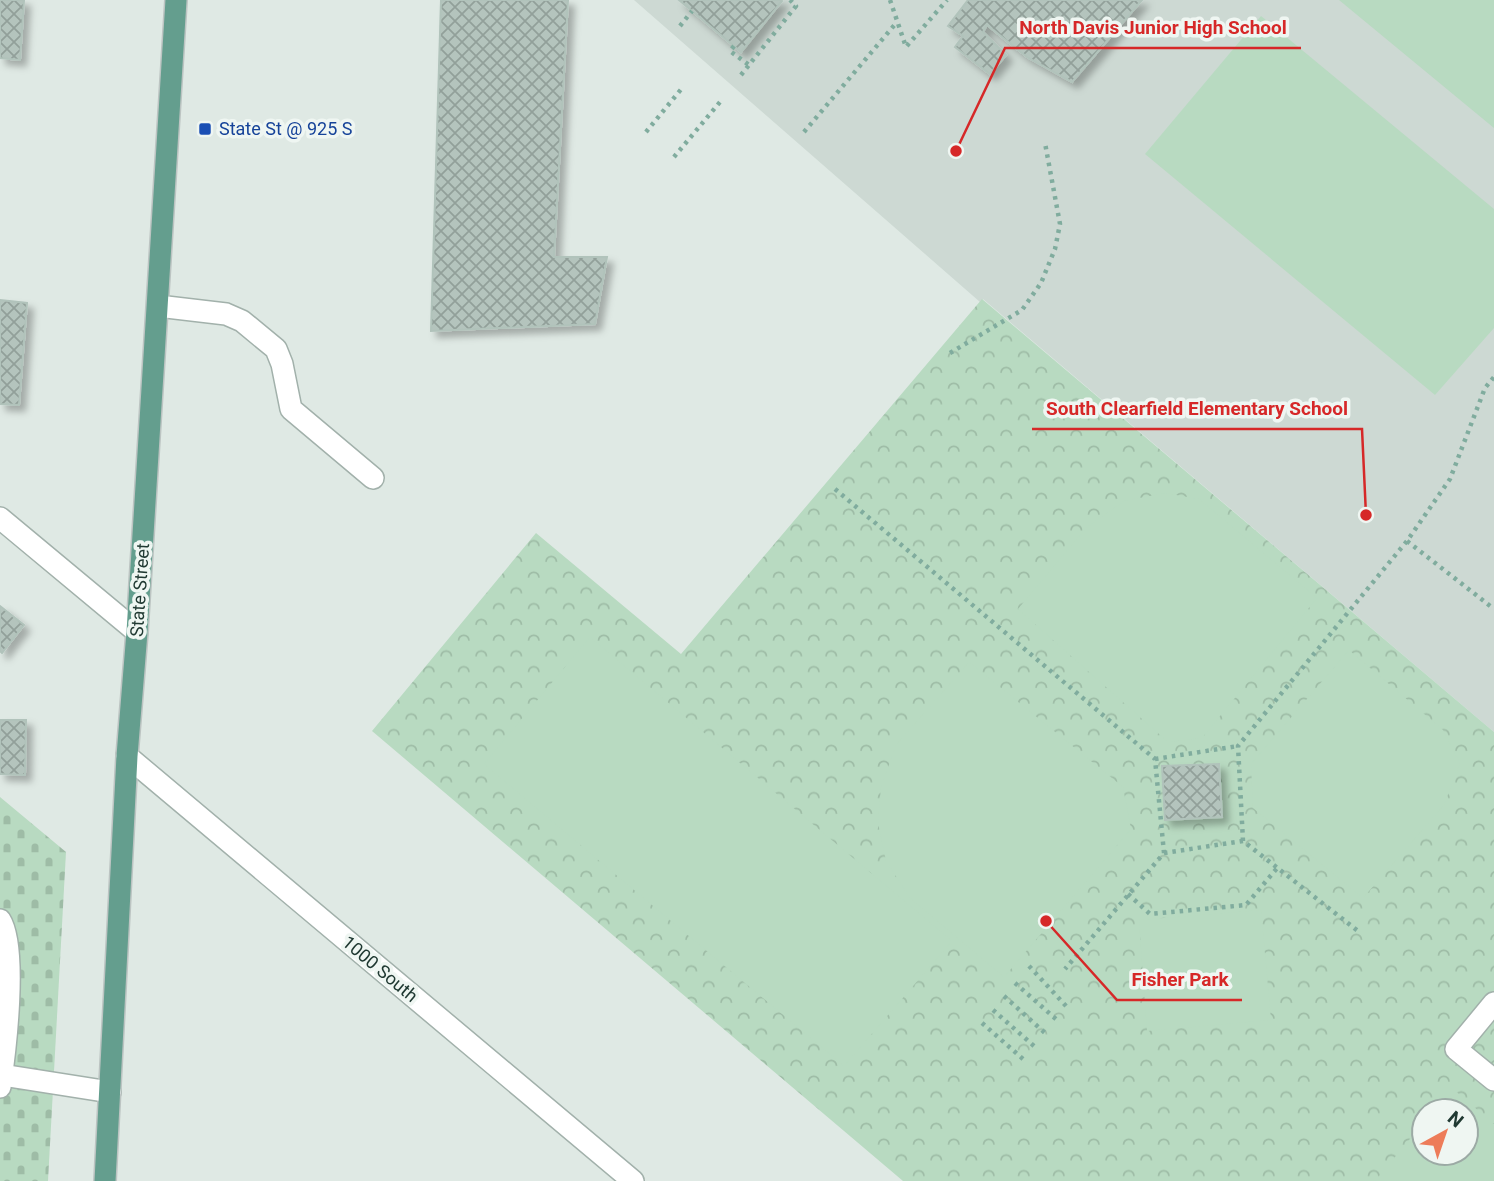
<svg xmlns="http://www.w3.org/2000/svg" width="1494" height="1181" font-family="Roboto,sans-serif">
<defs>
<pattern id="cemetery-stones" width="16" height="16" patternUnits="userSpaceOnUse" patternTransform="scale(1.75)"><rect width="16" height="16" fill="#b8dac1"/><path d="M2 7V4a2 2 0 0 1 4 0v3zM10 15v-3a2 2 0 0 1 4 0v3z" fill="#9ebca6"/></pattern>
<pattern id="park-crowns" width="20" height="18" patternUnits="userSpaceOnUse" patternTransform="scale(1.75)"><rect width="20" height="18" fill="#b8dac1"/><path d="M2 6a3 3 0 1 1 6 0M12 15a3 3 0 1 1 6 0" fill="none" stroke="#9ebca6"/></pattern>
<pattern id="building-cross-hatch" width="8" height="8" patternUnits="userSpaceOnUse" patternTransform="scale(1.75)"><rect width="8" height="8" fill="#b4c4bd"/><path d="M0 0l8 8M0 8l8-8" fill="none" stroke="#92a09a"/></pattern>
<filter id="shadow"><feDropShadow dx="6" dy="6" stdDeviation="3.5" flood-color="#0004"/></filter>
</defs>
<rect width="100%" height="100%" fill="#dfe9e4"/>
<path fill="#cdd9d3" d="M 634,0 L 1494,0 L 1494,732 L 983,299 L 980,302 Z"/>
<path fill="url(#cemetery-stones)" d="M 0,797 L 66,852 L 48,1181 L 0,1181 Z"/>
<path fill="url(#park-crowns)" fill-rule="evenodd" d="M 982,299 L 1494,732 L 1494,1181 L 903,1181 L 372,731 L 536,533 L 681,654 ZM 1424,1111 L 1466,1111 L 1466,1153 L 1424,1153 Z"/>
<g fill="#b8dac1">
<path d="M 1339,0 L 1494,0 L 1494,128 Z"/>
<path d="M 1261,16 L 1494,209 L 1494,328 L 1435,395 L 1145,154 Z"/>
<path d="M 1165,493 L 1199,499 L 1317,598 L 1202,738 L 1168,742 L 1018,609 L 1086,528 L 1124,501 Z"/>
<path d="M 590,637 L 952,941 L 844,1066 L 484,764 Z"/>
<path d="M 1349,650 L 1443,730 L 1460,763 L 1444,805 L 1363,898 L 1253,808 L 1251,764 Z"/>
<path d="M 969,662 L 1123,787 L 1131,829 L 1004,977 L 910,898 L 886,861 L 878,823 L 881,787 L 896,745 Z"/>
<path d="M 1261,910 L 1271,1020 L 1147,1031 L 1139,920 Z"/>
<path d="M 1452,1088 L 1494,1124 L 1494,1181 L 1375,1181 L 1424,1122 L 1424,1153 L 1466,1153 L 1466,1111 L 1433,1111 Z"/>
</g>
<g fill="url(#building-cross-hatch)" stroke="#b1c3bb" stroke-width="2" filter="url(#shadow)">
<path d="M 0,0 L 24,0 L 20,60 L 0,58 Z"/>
<path d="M 441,0 L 568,0 L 554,257 L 607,257 L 595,324 L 431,331 Z"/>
<path d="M 679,0 L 781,0 L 782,1 L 741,52 Z"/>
<path d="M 968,0 L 1142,0 L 1072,82 L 1027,57 L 987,25 L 983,32 L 1006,55 L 990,74 L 955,47 L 963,36 L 948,26 Z"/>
<path d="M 0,300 L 27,303 L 19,405 L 0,404 Z"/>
<path d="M 0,606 L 24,625 L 2,653 L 0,651 Z"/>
<path d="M 0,720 L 26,720 L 25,775 L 0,774 Z"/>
<path d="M 1219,764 L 1222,817 L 1165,820 L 1162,766 Z"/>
</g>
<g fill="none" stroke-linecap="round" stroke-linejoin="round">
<defs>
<g id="minor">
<path d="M 158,306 L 226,314 L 242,321 L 276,349 L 282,364 L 291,409 L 373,478"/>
<path d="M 0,518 L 137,632"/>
<path d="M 127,756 L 633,1181"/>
<path d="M 0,920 C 18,948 5,1053 0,1087"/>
<path d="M 1494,1003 L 1456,1049 L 1494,1080"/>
<path d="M 2,1075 L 110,1092"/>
</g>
<path id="major" d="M 105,1181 L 127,756 L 137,632 L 176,0"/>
</defs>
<use href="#minor" stroke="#a2b1ab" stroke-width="24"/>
<use href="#major" stroke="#bcc4c2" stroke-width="24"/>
<g stroke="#80ac9e" stroke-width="4.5" stroke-dasharray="3.5 5" stroke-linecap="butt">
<path d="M 890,0 L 906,47 L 947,0"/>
<path d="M 680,26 L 692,11"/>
<path d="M 734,46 L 730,51 L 749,65"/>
<path d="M 741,75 L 796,6 L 790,0"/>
<path d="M 646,132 L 683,87"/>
<path d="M 804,132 L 897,22"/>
<path d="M 674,157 L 720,102"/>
<path d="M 950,353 L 1022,310 L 1041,283 L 1055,249 L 1060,224 L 1045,143"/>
<path d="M 835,489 L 1155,759 L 1164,853 L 1065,969"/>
<path d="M 1407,541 L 1494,609"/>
<path d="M 1155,759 L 1238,746"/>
<path d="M 1243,841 L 1238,746 L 1407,541 L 1450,479 L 1485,388 L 1494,377"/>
<path d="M 1164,853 L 1243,841 L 1358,931"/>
<path d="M 1128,894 L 1150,914 L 1246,905 L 1278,867"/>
<path d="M 1029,966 L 1067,1007"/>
<path d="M 1015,983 L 1057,1020"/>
<path d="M 1004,996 L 1045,1033"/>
<path d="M 993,1010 L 1034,1046"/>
<path d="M 982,1023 L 1023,1059"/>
</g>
<use href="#minor" stroke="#fff" stroke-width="21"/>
<use href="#major" stroke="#649e8e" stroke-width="21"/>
</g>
<rect fill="#1a4fb4" stroke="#eff6f2" stroke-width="2.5" x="198" y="122" width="14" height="14" rx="3.5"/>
<g text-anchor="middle" stroke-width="7" stroke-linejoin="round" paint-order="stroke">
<g font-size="18" fill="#164399" stroke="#eff6f2" text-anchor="start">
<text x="219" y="135">State St @ 925 S</text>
</g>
<g font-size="18" fill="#203932" stroke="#eff6f2">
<text transform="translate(140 590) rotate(-86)" y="6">State Street</text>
<text transform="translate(380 969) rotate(40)" y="6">1000 South</text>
</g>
</g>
<path fill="none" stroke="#d62828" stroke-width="2.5" d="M956 151L1005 48H1301M1366 515L1362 429H1032M1046 921L1117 1000H1242"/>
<g fill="#d62828" stroke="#eff6f2" stroke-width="2.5">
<circle cx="956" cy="151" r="7"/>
<circle cx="1366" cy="515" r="7"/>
<circle cx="1046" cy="921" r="7"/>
</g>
<g font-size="19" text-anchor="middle" font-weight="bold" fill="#d62828" stroke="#eff6f2" stroke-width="7" stroke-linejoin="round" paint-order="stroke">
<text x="1153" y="34">North Davis Junior High School</text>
<text x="1197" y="415">South Clearfield Elementary School</text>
<text x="1180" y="986">Fisher Park</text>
</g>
<g transform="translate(1445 1132) rotate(40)"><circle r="33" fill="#eff6f2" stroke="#9caaa5" stroke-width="2"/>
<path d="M0-5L12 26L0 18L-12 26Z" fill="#ed7c59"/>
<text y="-10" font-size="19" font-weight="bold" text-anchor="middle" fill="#203932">N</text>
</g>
</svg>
